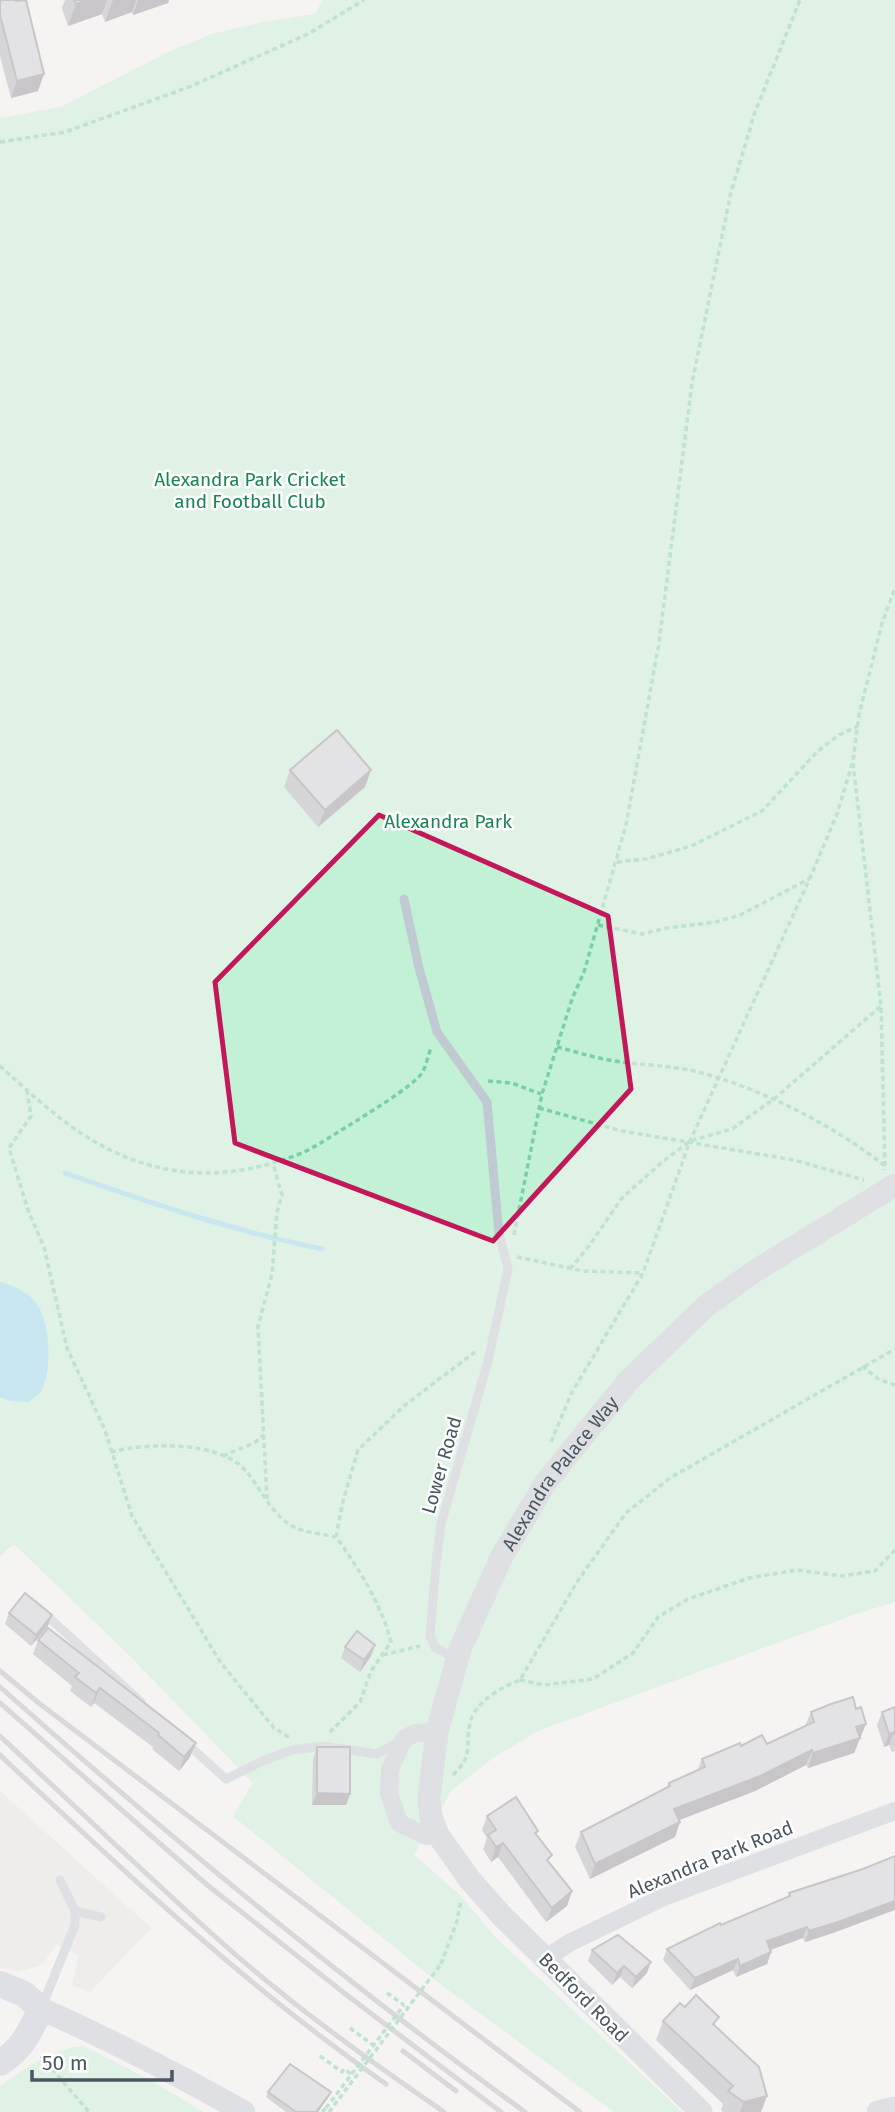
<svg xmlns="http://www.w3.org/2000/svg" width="895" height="2112" font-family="'Fira Sans',sans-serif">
<rect width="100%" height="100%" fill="#f5f3f3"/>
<path fill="#e6e4e5" d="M 0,1791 L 151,1928 L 90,1992 L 72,1985 L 79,1955 L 56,1944 L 44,1963 L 36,1967 L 17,1971 L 0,1968 Z"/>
<g fill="#c3f1d5">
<path d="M 323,0 L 895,0 L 895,1602 L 856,1614 L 538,1731 L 493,1758 L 452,1790 L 414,1855 L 462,1897 L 496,1938 L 682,2112 L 614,2112 L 436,1981 L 233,1816 L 253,1783 L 130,1656 L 14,1544 L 0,1556 L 0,118 L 61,107 L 172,50 L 212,34 L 264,22 L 315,14 Z"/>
<path d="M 84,2046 L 152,2081 L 203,2112 L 0,2112 L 0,2086 C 27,2068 51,2049 84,2046 Z"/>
</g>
<path fill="#90daee" d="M 0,1282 C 13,1285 30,1293 37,1304 C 50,1323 53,1372 41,1391 C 39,1395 33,1398 29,1402 L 10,1401 L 0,1397 Z"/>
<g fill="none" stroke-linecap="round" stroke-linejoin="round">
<path stroke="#90daee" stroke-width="5" d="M 65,1173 C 150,1203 234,1231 322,1249"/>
<g stroke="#7ad0a6" stroke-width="3.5" stroke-dasharray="5 3.5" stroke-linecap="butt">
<path d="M 0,142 L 65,132 L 189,87 L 308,34 L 364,0"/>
<path d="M 853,763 L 881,1006 L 885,1170"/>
<path d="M 617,862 L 646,859 L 691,846 L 762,811 L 818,751 L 839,735 L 858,726"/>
<path d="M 598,925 L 642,934 L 667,928 L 716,922 L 740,915 L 809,879"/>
<path d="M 557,1047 C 574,1051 591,1057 609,1060 C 637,1065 667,1065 694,1071 C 759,1087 833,1125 885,1166"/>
<path d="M 0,1066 C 27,1090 56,1118 87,1137 C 154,1179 223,1183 297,1155 C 315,1148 331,1136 348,1126 C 364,1116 412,1087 422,1073 C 426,1067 428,1055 431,1048"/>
<path d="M 488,1081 L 512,1083 L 541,1094"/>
<path d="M 27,1090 L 31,1116 L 9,1148 L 28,1210 L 44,1247 L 67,1348 L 105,1430 L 132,1516 L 221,1663 L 274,1728 L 290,1738"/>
<path d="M 539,1108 L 622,1131 L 794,1160 L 864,1180"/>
<path d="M 514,1235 L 542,1094 L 572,999 L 584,972 L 626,825 L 659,643 L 692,383 L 731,192 L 755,112 L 800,0"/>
<path d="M 517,1257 L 583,1271 L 643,1273"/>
<path d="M 570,1269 L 589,1246 L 622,1198 L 661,1163 L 690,1141 L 732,1129 L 774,1099 L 881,1006"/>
<path d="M 862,1366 L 878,1379 L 895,1385"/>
<path d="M 551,1442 L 571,1394 L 643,1273 L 690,1141 L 810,878 L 837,814 L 853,761 L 859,715 L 882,623 L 895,588"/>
<path d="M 111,1452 C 147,1443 218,1440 245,1470 C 261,1488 271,1515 294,1527 C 306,1533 324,1534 336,1537 C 360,1570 381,1604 391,1642 L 371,1671 L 360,1702 L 329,1733"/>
<path d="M 223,1456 L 254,1443 L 264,1435"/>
<path d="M 267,1499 L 258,1327 L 272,1274 L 277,1212 L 282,1195 L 273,1163"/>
<path d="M 336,1537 L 343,1501 L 358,1450 L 405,1405 L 475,1352"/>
<path d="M 383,1655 L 420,1646"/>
<path d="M 520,1680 L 544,1685 L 593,1679 L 633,1653 L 658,1617 L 688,1599 L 749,1578 L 797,1570 L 842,1576 L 875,1571 L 895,1550"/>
<path d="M 453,1775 C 475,1753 464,1750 470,1723 C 476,1701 500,1688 520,1680 L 577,1582 L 626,1513 L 670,1478 L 895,1349"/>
<path d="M 441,1964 L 457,1921 L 461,1900"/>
<path d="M 387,1993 L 404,2005"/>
<path d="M 350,2028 L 373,2045"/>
<path d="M 41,2056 L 89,2112"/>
<path d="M 320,2056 L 342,2072 L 344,2069 L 351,2074"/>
<path d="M 322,2112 L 326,2108"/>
</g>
<g stroke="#c1cad2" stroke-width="9">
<path d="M 404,899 L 419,968 L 437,1032 L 487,1102 L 499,1234 L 508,1269 L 488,1361 L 441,1524 L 436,1563 L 430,1636 L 435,1647 L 455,1659"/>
<path d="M 43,1612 L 141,1702"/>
<path d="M 185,1742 L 226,1779 L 265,1760 L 292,1750 L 323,1746 L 377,1754 L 399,1742"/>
<path d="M 75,1911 L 101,1917"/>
<path d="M 43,2004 L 75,1925 L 75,1911 L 60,1880"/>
</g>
<g stroke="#c1cad2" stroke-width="18">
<path d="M 437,1732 L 415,1733 L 404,1739 L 390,1769 L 389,1793 L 399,1823 L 426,1836 L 438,1835"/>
<path d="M 545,1959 L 569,1943 L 666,1896 L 895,1811"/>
</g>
<g stroke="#c1cad2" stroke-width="23">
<path d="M 41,2009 C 110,2039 178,2075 244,2112"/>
<path id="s1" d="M 701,2112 L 502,1916 L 470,1880 L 453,1856 L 438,1835 L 431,1817 L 429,1798 L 437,1732 L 460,1649 L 501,1558 L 546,1482 L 629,1380 L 706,1306 L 755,1271 L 895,1185"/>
<path d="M 878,2112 L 895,2108"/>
</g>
<path stroke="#c1cbd6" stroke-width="26" d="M 0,1984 L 24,1994 L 41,2009 C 29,2033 23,2048 0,2063"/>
<g stroke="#b5b8bd" stroke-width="5">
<path d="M 0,1671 L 40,1704 L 580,2112"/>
<path d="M 0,1687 C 169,1837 342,1980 525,2112"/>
<path d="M 0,1703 L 206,1884 L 348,1996 L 501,2112"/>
<path d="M 0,1736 C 76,1807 151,1880 229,1949 C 296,2008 370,2061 444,2112"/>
<path d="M 0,1755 C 123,1871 247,1987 386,2084"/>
<path d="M 403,2051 L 456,2091"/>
</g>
<g stroke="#7ad0a6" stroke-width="3.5" stroke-dasharray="5 3.5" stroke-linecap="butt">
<path d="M 326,2108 L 404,2005"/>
<path d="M 329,2112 L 441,1964"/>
</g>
</g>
<g fill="#b0b2b7">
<path d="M 65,0 L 169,0 L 168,3 L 133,15 L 132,12 L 105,22 L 102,14 L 68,26 L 62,8 Z"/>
<path d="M 0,1 L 38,91 L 11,98 L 0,56 Z"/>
<path d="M 290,770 L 365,787 L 318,827 L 284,787 Z"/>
<path d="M 9,1613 L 48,1626 L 31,1646 L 5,1624 Z"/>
<path d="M 38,1640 L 190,1757 L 179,1771 L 152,1749 L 153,1747 L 94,1703 L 91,1707 L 70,1691 L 72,1686 L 33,1654 Z"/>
<path d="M 345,1647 L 371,1656 L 360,1672 L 341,1658 Z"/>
<path d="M 895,1707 L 895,1751 L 892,1752 L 889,1745 L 884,1747 L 877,1725 L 882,1712 Z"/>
<path d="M 856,1709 L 861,1739 L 859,1740 L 854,1753 L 808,1768 L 806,1765 L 755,1791 L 679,1820 L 675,1837 L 590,1879 L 575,1847 L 581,1832 L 667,1787 L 669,1783 L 697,1771 L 702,1759 L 741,1746 L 767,1744 L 805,1726 L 811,1712 Z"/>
<path d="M 317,1747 L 350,1794 L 346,1805 L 312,1805 L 313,1759 Z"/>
<path d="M 487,1816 L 536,1835 L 549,1863 L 572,1891 L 567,1906 L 546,1922 L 498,1857 L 491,1862 L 483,1849 L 487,1838 L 482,1830 Z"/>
<path d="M 789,1893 L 833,1933 L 805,1942 L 803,1938 L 770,1950 L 771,1952 L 767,1964 L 736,1977 L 733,1970 L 690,1990 L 663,1960 L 667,1949 L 788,1897 Z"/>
<path d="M 592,1950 L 647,1973 L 632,1988 L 620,1977 L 612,1985 L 588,1961 Z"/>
<path d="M 685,2007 L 716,2026 L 761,2112 L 723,2112 L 721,2110 L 723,2104 L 656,2040 L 663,2021 Z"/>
<path d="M 268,2092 L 331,2092 L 328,2098 L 318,2112 L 286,2112 L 266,2097 Z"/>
</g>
<g fill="#909195">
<path d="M 88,0 L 107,0 L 102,14 L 68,26 L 76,4 Z"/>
<path d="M 113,0 L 136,0 L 132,12 L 105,22 Z"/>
<path d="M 138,0 L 169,0 L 168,3 L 133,15 Z"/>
<path d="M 44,74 L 38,91 L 11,98 L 17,81 Z"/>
<path d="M 371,770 L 365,787 L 318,827 L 325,810 Z"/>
<path d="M 52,1615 L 48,1626 L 31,1646 L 36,1635 Z"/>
<path d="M 375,1645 L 371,1656 L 360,1672 L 364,1660 Z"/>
<path d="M 100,1688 L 94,1703 L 91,1707 L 96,1693 Z"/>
<path d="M 866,1724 L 854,1753 L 808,1768 L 813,1753 L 856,1727 Z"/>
<path d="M 894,1732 L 889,1745 L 884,1747 L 889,1734 Z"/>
<path d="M 196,1743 L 190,1757 L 179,1771 L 184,1757 Z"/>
<path d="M 812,1750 L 806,1765 L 755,1791 L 669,1824 L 674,1809 Z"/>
<path d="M 317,1793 L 350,1794 L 346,1805 L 312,1805 Z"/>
<path d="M 680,1822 L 675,1837 L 590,1879 L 595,1864 Z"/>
<path d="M 503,1843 L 498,1857 L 491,1862 L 496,1847 Z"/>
<path d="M 572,1891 L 567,1906 L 546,1922 L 552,1908 Z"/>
<path d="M 895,1901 L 895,1910 L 833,1933 L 805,1942 L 809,1931 Z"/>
<path d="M 807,1927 L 803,1938 L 762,1953 L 767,1941 Z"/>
<path d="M 771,1952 L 767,1964 L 736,1977 L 740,1966 Z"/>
<path d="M 738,1959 L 733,1970 L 690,1990 L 695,1978 Z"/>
<path d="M 651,1962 L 647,1973 L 632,1988 L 636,1977 Z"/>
<path d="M 624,1966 L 620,1977 L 612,1985 L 617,1973 Z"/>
<path d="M 331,2092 L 328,2098 L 318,2112 L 316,2112 Z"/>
<path d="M 767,2096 L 761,2112 L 740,2112 L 744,2102 Z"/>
</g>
<g fill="#cdcfd5" stroke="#909195" stroke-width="2">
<path d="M 3,0 L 15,0 L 16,1 L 26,0 L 44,74 L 17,81 L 0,15 L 0,1 Z"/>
<path d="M 74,0 L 88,0 L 76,4 Z"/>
<path d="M 337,730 L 371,770 L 325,810 L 290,770 Z"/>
<path d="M 25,1593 L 52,1615 L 36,1635 L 9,1613 Z"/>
<path d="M 48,1628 L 196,1743 L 184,1757 L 158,1735 L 159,1733 L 100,1688 L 96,1693 L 75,1677 L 79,1673 L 38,1640 Z"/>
<path d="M 357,1631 L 375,1645 L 364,1660 L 345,1647 Z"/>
<path d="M 853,1697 L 856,1709 L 861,1707 L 866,1724 L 856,1727 L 860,1738 L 813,1753 L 812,1750 L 760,1776 L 674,1809 L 680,1822 L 595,1864 L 581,1832 L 670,1786 L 669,1783 L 705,1767 L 702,1759 L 740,1743 L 741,1746 L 762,1735 L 767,1744 L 814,1722 L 811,1712 L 831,1704 Z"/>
<path d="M 895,1707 L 895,1735 L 894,1732 L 889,1734 L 882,1712 Z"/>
<path d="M 317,1747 L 350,1747 L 350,1794 L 317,1793 Z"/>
<path d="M 516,1797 L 538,1831 L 535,1833 L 552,1855 L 547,1860 L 572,1891 L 552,1908 L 503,1843 L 496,1847 L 488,1835 L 496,1830 L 487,1816 Z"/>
<path d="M 895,1856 L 895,1901 L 838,1922 L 809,1931 L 807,1927 L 767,1941 L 771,1952 L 740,1966 L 738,1959 L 695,1978 L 667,1949 L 720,1923 L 721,1925 L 790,1896 L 789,1893 L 863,1869 Z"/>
<path d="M 618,1935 L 651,1962 L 636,1977 L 624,1966 L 617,1973 L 592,1950 Z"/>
<path d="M 696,1995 L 719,2017 L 713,2024 L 759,2067 L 767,2096 L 744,2102 L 728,2091 L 733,2086 L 663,2021 L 680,2003 L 685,2007 Z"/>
<path d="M 290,2064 L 331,2092 L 316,2112 L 296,2112 L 268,2092 Z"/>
</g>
<path d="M0 0H895V2112H0ZM 379,815 L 608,916 L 631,1089 L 493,1241 L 235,1143 L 215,982 Z" fill="#f5f3f3" fill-opacity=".55" fill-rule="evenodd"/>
<path fill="none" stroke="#c2185b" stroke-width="5" stroke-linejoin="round" d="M 379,815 L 608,916 L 631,1089 L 493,1241 L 235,1143 L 215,982 Z"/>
<g text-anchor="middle" stroke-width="5" stroke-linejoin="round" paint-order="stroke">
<g font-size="19" fill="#17864f" stroke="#fff">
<text x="250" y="486">Alexandra Park Cricket<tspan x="250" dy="22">and Football Club</tspan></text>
<text x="448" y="828">Alexandra Park</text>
</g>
<g font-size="19" fill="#4a5661" stroke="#fff">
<text transform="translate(441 1465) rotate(-74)" y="7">Lower Road</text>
<text dy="7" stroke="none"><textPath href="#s1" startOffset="777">Alexandra Palace Way</textPath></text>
<text transform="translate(710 1859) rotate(-22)" y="7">Alexandra Park Road</text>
<text transform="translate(584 1997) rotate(45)" y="7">Bedford Road</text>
</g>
</g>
<path d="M32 2070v10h140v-10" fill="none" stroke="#4a5661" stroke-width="3.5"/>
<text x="42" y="2070" font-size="21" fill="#4a5661" stroke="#ffffff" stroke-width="5" paint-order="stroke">50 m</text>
</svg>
